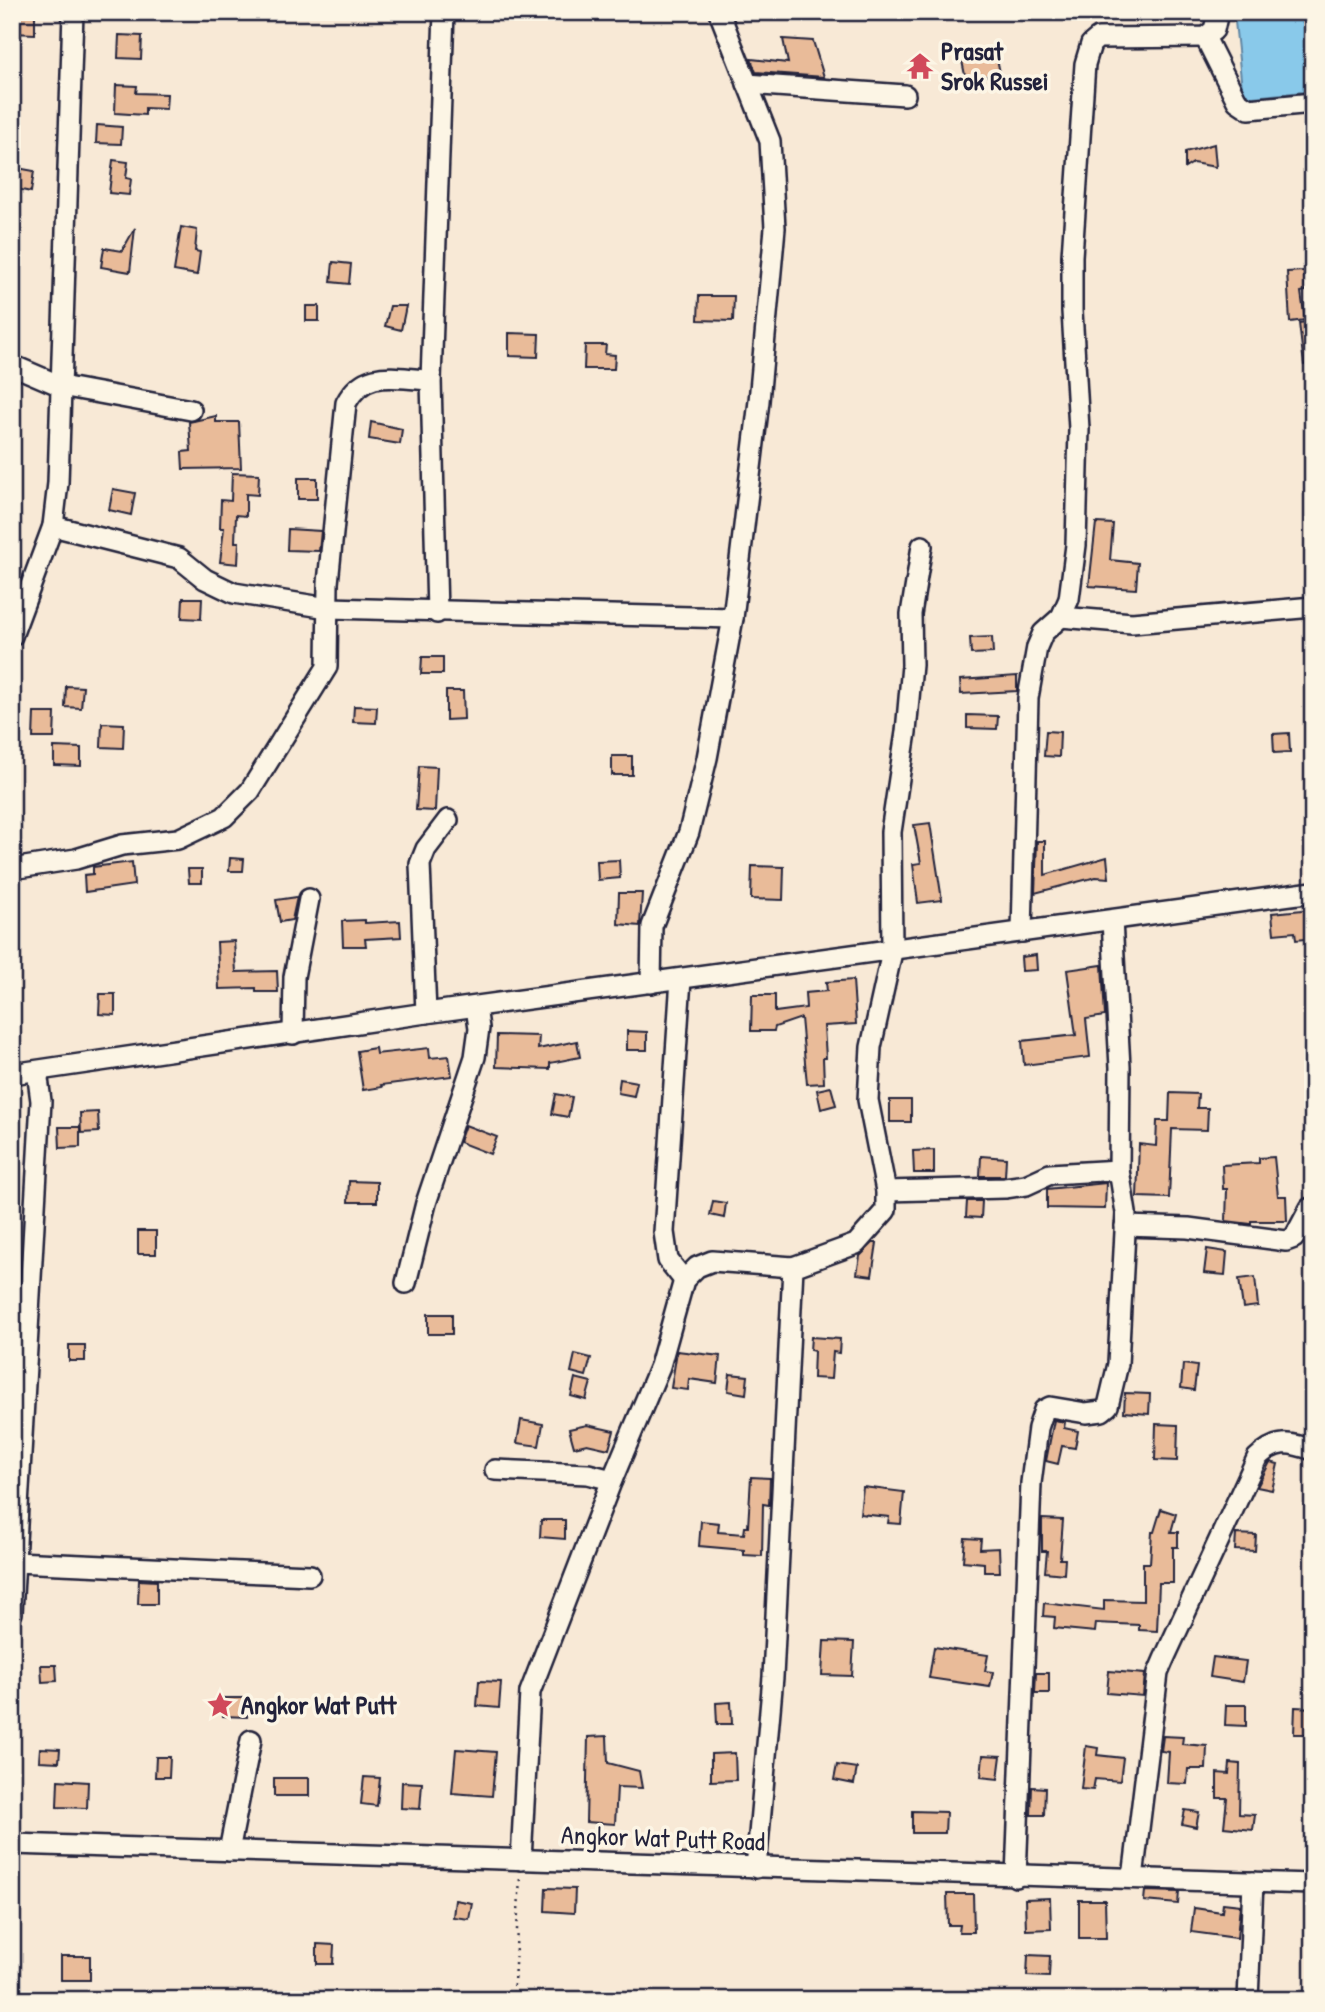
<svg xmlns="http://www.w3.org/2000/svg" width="1325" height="2012" font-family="'Patrick Hand',sans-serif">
<rect width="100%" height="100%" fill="#f8e9d6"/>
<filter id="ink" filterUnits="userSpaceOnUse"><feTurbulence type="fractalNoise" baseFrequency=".0143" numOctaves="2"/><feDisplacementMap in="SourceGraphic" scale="14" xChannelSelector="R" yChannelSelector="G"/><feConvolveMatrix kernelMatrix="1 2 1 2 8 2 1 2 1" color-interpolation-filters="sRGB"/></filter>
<g filter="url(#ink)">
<path fill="#89c9ea" stroke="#6086a4" stroke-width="2" d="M 1234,12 L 1313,12 L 1313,91 L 1243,98 Z"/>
<g fill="#e9bb99" stroke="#22223b" stroke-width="2">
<path d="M 12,12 L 35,12 L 35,34 L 12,33 Z"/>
<path d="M 119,35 L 142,36 L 141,59 L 118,58 Z"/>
<path d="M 783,39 L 813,41 L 824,77 L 756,72 L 751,59 L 788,63 Z"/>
<path d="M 995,49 L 1000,73 L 966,80 L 961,56 Z"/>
<path d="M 116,85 L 137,86 L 136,93 L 167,94 L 166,109 L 145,108 L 145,115 L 115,113 Z"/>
<path d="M 97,125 L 122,127 L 121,144 L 96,143 Z"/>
<path d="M 1214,144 L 1216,167 L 1193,163 L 1185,168 L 1185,152 Z"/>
<path d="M 113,160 L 128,162 L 126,178 L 131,179 L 129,195 L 109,193 Z"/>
<path d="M 12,167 L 34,171 L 31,192 L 12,188 Z"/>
<path d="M 181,227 L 197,230 L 195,251 L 200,252 L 197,275 L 174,271 Z"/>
<path d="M 135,228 L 130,272 L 101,267 L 104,248 L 122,251 Z"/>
<path d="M 333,262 L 351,264 L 349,284 L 331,282 Z"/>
<path d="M 1304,271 L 1306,291 L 1301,292 L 1305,320 L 1290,322 L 1287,272 Z"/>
<path d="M 699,296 L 734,296 L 733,321 L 698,320 Z"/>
<rect x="306" y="306" width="13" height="15"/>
<path d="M 390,306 L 406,306 L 401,330 L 385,326 Z"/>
<path d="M 1313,321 L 1313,364 L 1304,365 L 1299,323 Z"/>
<path d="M 509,333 L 539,334 L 538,357 L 509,356 Z"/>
<path d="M 585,345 L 606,345 L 605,354 L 615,355 L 614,369 L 584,369 Z"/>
<path d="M 216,416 L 216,422 L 239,422 L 241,468 L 183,469 L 182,452 L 191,451 L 189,422 Z"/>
<path d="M 371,422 L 402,429 L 400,444 L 369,439 Z"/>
<path d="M 232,473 L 259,474 L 258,495 L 246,494 L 246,516 L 236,515 L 235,542 L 239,542 L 238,564 L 220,562 L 224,528 L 220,528 L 221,500 L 231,501 Z"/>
<rect x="298" y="478" width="19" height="21"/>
<path d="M 113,489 L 135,493 L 131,515 L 109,510 Z"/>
<path d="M 1096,523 L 1113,524 L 1110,560 L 1138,563 L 1136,589 L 1089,586 Z"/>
<path d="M 288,529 L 321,531 L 319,551 L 287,550 Z"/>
<path d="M 183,598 L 202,598 L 201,619 L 182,618 Z"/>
<path d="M 992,637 L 993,653 L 971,654 L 970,638 Z"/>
<path d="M 422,657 L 443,657 L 443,674 L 421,674 Z"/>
<path d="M 1017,676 L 1017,691 L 961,694 L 960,680 Z"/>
<path d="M 66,686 L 83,687 L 81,708 L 65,707 Z"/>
<path d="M 446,691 L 463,691 L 464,719 L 446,720 Z"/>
<path d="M 354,706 L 377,707 L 376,723 L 353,722 Z"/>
<path d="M 34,713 L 55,713 L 54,738 L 33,738 Z"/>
<path d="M 967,715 L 998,716 L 997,729 L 967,728 Z"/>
<path d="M 102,723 L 124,724 L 123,748 L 101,747 Z"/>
<path d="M 1046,731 L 1060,732 L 1059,757 L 1044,756 Z"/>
<path d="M 1289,733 L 1290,752 L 1274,753 L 1273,734 Z"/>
<path d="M 54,747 L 81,748 L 81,766 L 54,765 Z"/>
<rect x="612" y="756" width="20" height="19"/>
<path d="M 419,766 L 437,767 L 435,811 L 416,810 Z"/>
<path d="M 930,823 L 942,900 L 918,903 L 913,864 L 921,863 L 914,825 Z"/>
<path d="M 1037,841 L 1045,841 L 1045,875 L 1107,857 L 1109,878 L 1096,877 L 1035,893 Z"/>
<path d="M 230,858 L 244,859 L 243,871 L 229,871 Z"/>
<path d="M 619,860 L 620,878 L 598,880 L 597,861 Z"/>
<path d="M 132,862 L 134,885 L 85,892 L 84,875 L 93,874 L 93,867 Z"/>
<path d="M 752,866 L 784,867 L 783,900 L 751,899 Z"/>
<path d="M 188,869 L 202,869 L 202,883 L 189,883 Z"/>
<path d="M 619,893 L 642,893 L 640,926 L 618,924 Z"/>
<path d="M 297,897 L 292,920 L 280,922 L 276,900 Z"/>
<path d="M 1313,909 L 1313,938 L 1296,940 L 1295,932 L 1274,934 L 1272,913 Z"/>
<path d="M 365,920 L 365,923 L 400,921 L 401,937 L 365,939 L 366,946 L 343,946 L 342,921 Z"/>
<path d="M 234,941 L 236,972 L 277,971 L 278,992 L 256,992 L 256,988 L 219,989 L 217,942 Z"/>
<path d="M 1036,955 L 1037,970 L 1022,971 L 1021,957 Z"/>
<path d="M 1102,965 L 1105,1016 L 1086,1019 L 1090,1057 L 1024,1065 L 1022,1041 L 1076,1035 L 1067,970 Z"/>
<path d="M 853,980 L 856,1024 L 824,1026 L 826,1058 L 823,1058 L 824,1083 L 807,1084 L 801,1018 L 775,1027 L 774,1031 L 751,1031 L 752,995 L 775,995 L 775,1012 L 806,1008 L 805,993 L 827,991 L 826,982 Z"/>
<path d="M 100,994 L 115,994 L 115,1015 L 99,1014 Z"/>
<path d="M 627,1031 L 647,1032 L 647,1050 L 627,1050 Z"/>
<path d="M 497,1035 L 539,1036 L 538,1049 L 577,1041 L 580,1057 L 550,1063 L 550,1069 L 496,1067 Z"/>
<path d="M 375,1048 L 376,1054 L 429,1048 L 430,1058 L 449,1056 L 452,1076 L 381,1085 L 382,1087 L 363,1090 L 357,1051 Z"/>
<path d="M 620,1079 L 637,1082 L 634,1096 L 618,1093 Z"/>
<path d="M 831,1087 L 836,1105 L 821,1109 L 817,1090 Z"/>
<path d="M 1170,1093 L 1198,1094 L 1197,1108 L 1208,1108 L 1207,1130 L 1172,1129 L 1169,1198 L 1137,1197 L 1139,1144 L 1156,1146 L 1157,1121 L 1169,1121 Z"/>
<path d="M 556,1094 L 572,1097 L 568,1117 L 552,1114 Z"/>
<rect x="890" y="1100" width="21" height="22"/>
<path d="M 98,1112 L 99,1132 L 81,1133 L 80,1113 Z"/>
<path d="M 465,1125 L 497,1137 L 490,1154 L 459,1142 Z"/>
<path d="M 59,1127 L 80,1127 L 80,1147 L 60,1148 Z"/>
<path d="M 934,1150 L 934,1173 L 914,1173 L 913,1151 Z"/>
<path d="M 981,1156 L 1006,1158 L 1005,1176 L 980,1176 Z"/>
<path d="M 1274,1157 L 1278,1196 L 1286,1196 L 1287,1221 L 1251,1221 L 1251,1224 L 1226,1221 L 1227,1189 L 1223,1189 L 1222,1165 L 1259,1163 L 1259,1158 Z"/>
<path d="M 349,1181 L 377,1182 L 377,1202 L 348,1202 Z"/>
<path d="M 1106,1183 L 1105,1209 L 1047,1208 L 1047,1189 Z"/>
<path d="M 713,1201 L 726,1203 L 724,1218 L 710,1215 Z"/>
<path d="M 967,1201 L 982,1201 L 981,1218 L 966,1217 Z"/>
<rect x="138" y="1231" width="18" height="23"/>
<path d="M 873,1243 L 877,1243 L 872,1276 L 857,1274 L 860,1256 Z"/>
<path d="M 1207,1249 L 1227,1252 L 1225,1275 L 1204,1273 Z"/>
<path d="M 1255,1277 L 1258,1306 L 1243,1308 L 1239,1279 Z"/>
<rect x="428" y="1314" width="24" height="20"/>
<path d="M 811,1337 L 840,1339 L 839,1353 L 833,1352 L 831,1379 L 813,1378 L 814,1351 L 810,1350 Z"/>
<rect x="69" y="1345" width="16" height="16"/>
<path d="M 677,1351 L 720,1356 L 717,1383 L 689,1379 L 688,1390 L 671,1388 Z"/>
<path d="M 575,1354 L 591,1358 L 586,1376 L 571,1372 Z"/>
<path d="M 1183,1364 L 1197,1366 L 1194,1390 L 1181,1388 Z"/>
<path d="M 730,1374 L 748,1376 L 746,1394 L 728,1391 Z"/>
<path d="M 575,1378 L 591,1382 L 586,1400 L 571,1396 Z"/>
<path d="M 1125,1393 L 1150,1394 L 1149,1414 L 1124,1412 Z"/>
<path d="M 521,1420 L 543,1424 L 539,1446 L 517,1443 Z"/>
<path d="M 1054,1420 L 1065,1422 L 1064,1428 L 1078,1431 L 1075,1448 L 1062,1446 L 1058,1464 L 1046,1461 Z"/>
<path d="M 1156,1424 L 1178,1425 L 1177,1461 L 1155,1460 Z"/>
<path d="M 587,1425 L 614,1431 L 609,1449 L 587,1444 L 574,1447 L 569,1429 Z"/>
<path d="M 1270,1462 L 1278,1464 L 1272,1490 L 1257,1487 Z"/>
<path d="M 751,1477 L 770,1478 L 769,1505 L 763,1504 L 762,1556 L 744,1555 L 744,1550 L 699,1546 L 701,1521 L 719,1523 L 718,1532 L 744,1534 L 745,1527 L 748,1527 Z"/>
<path d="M 863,1487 L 904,1492 L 901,1524 L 888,1523 L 889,1517 L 860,1514 Z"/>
<path d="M 1161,1509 L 1176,1514 L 1171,1532 L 1178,1532 L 1178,1547 L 1173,1547 L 1173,1583 L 1159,1583 L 1157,1631 L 1139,1630 L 1139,1625 L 1096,1623 L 1095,1632 L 1054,1628 L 1055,1617 L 1043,1616 L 1044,1603 L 1104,1610 L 1104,1600 L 1143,1601 L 1143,1563 L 1150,1563 L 1152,1532 L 1154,1532 Z"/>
<path d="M 1042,1519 L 1063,1520 L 1060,1559 L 1065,1559 L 1064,1574 L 1045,1572 L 1047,1551 L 1042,1551 Z"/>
<path d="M 541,1520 L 565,1520 L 565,1539 L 540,1537 Z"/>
<path d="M 1236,1534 L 1256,1535 L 1255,1551 L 1235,1550 Z"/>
<path d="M 965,1538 L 981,1539 L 980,1549 L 999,1548 L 1000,1572 L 984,1572 L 984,1563 L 963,1561 Z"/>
<path d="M 139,1580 L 157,1581 L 157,1604 L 138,1604 Z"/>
<path d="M 824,1641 L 854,1642 L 852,1676 L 822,1675 Z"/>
<path d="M 934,1647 L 988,1655 L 985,1671 L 993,1672 L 990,1687 L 929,1678 Z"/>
<path d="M 1213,1657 L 1246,1661 L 1243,1682 L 1210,1677 Z"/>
<path d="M 41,1665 L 56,1665 L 57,1681 L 42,1682 Z"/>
<path d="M 1109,1671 L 1145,1674 L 1143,1696 L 1107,1693 Z"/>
<path d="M 1036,1673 L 1049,1673 L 1049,1693 L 1035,1693 Z"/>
<path d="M 479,1681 L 501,1682 L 499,1708 L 477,1706 Z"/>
<path d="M 223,1698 L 247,1698 L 247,1717 L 223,1716 Z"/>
<path d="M 731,1702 L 732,1724 L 717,1724 L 716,1703 Z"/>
<path d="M 1226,1705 L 1246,1705 L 1246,1726 L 1225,1725 Z"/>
<path d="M 1295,1707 L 1313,1708 L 1313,1734 L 1294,1734 Z"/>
<path d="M 607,1736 L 608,1763 L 639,1771 L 642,1788 L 617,1787 L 615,1824 L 586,1822 L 588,1737 Z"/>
<path d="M 1163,1736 L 1183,1737 L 1182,1744 L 1207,1746 L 1206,1769 L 1188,1769 L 1187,1784 L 1167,1783 L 1169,1752 L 1161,1751 Z"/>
<path d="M 1086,1746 L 1098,1748 L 1097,1755 L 1123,1758 L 1120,1781 L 1095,1779 L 1093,1790 L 1081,1789 Z"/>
<path d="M 40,1748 L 60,1749 L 59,1762 L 39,1761 Z"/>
<path d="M 456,1749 L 496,1752 L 492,1796 L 452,1793 Z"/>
<path d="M 735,1753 L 736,1780 L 711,1781 L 711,1754 Z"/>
<path d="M 983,1755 L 1001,1756 L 998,1779 L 981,1777 Z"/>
<path d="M 156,1757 L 170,1757 L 169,1777 L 155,1777 Z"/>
<path d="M 1230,1763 L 1240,1764 L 1239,1814 L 1255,1815 L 1253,1830 L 1224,1827 L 1227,1798 L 1217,1798 L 1217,1773 L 1229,1774 Z"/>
<path d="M 837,1765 L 857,1768 L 854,1784 L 834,1780 Z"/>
<path d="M 364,1777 L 380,1778 L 377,1806 L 361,1804 Z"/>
<rect x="274" y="1778" width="35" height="18"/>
<path d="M 58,1780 L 88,1782 L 87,1808 L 57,1807 Z"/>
<path d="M 402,1782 L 422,1783 L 420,1809 L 401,1808 Z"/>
<path d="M 1032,1787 L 1045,1788 L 1044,1815 L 1031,1815 Z"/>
<path d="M 1185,1810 L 1199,1812 L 1196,1827 L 1182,1824 Z"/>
<path d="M 912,1811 L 946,1812 L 945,1833 L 912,1833 Z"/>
<path d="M 546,1888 L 575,1889 L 574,1913 L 545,1911 Z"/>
<path d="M 1145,1891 L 1179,1892 L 1178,1904 L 1144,1901 Z"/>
<path d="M 947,1894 L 973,1894 L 974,1932 L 959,1932 L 960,1925 L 948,1925 Z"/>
<path d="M 1050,1898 L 1051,1929 L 1026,1930 L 1025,1899 Z"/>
<path d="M 455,1900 L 472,1903 L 469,1919 L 453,1917 Z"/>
<path d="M 1079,1900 L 1105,1900 L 1106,1938 L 1079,1938 Z"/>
<path d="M 1223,1903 L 1240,1905 L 1237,1938 L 1191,1932 L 1194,1908 L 1222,1912 Z"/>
<path d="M 317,1944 L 334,1945 L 333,1964 L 317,1964 Z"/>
<path d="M 1028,1955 L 1050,1956 L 1049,1977 L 1027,1976 Z"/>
<rect x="61" y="1956" width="29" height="24"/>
</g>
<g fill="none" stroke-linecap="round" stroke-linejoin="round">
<defs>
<g id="minor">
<path d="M 1205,37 L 1237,101 L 1249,109 L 1313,103"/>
<path d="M 747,84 L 905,95"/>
<path d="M 12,365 L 61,386 L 191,410"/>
<path d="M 53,526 L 179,558 L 205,579 L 234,593 L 328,608 L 733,618"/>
<path d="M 437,613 L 431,380 L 444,12"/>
<path d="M 1061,617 L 1132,623 L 1313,607"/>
<path d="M 12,636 L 53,526 L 58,483 L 73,12"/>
<path d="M 12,869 L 76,859 L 122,845 L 178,839 L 224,817 L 250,791 L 327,667 L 328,583 L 346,403 C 365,367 396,379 431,380"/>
<path d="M 1022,932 L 1028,698 L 1037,647 L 1043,633 L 1061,617 L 1069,599 L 1076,545 L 1079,429 L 1072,311 L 1072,256 L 1085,64 L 1091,44 L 1098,38 L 1205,37 L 1214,30 L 1218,12"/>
<path d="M 681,979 L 664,1232 L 668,1260 L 684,1280"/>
<path d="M 651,983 L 652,926 L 689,832 L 707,758 L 733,618 L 759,401 L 775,228 L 770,141 L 719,12"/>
<path d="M 426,1013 L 420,864 L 426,849 L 448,820"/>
<path d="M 293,1034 L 294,977 L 309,899"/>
<path d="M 12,1074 L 426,1013 L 1313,892"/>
<path d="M 886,1191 L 1005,1188 L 1026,1185 L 1050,1174 L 1119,1170"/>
<path d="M 1125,1226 L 1188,1228 L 1286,1241 L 1294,1238 L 1310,1208"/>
<path d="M 406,1283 L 426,1203 L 475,1057 L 479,1028 L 476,1007"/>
<path d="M 495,1470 L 588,1474 L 612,1480"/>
<path d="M 15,1562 L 310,1575"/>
<path d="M 12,1613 L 41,1101 L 37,1071"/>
<path d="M 12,1844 L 1313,1884"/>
<path d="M 229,1851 L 251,1740"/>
<path d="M 521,1860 L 530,1692 L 612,1480 L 660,1366 L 684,1280 L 697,1267 L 712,1261 L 793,1267"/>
<path d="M 756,1868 L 773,1677 L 793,1267 L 856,1244 L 886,1210 L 886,1191 L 868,1100 L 871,1047 L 892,952 L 891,832 L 906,732 L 912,665 L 911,614 L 922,546"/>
<path d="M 1016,1877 L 1031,1483 L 1038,1428 L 1044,1410 L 1050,1407 L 1086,1413 L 1102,1411 L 1108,1406 L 1118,1364 L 1126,1213 L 1119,1170 L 1120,1067 L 1112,920"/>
<path d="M 1133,1878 L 1158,1673 L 1164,1659 L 1257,1458 C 1276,1439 1289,1442 1313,1450"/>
<path d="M 1248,2000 L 1253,1882"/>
</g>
</defs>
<use href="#minor" stroke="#22223b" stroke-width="24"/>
<path stroke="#22223b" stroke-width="2.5" stroke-dasharray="2 5" stroke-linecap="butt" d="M 513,2000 L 520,1877"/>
<use href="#minor" stroke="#fcf5e5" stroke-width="19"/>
</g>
</g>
<defs>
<symbol id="temple-bare" viewBox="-9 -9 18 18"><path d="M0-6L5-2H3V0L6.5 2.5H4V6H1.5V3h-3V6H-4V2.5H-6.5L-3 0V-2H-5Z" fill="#d1495b" stroke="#fcf5e5" stroke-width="2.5" paint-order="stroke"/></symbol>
<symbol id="sight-bare" viewBox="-9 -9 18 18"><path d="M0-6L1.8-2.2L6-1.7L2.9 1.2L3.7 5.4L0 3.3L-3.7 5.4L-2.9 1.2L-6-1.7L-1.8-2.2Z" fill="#d1495b" stroke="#fcf5e5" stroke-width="2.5" paint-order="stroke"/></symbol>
</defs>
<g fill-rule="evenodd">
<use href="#temple-bare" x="901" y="47" width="38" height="38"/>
<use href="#sight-bare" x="201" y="1686" width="38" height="38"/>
</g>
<g text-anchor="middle" stroke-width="7" stroke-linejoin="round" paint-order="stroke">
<g font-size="26" font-weight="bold" fill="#22223b" stroke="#fcf5e5" text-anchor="start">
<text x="941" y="60">Prasat<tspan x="941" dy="30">Srok Russei</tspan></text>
<text x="241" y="1714">Angkor Wat Putt</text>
</g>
<g font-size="26" fill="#22223b" stroke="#fcf5e5">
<text transform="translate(663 1838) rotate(2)" y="9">Angkor Wat Putt Road</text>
</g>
</g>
<rect width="1325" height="2012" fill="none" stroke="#fcf5e5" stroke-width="42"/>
<rect x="21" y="21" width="1283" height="1970" fill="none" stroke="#22223b" stroke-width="2.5" filter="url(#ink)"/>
</svg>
